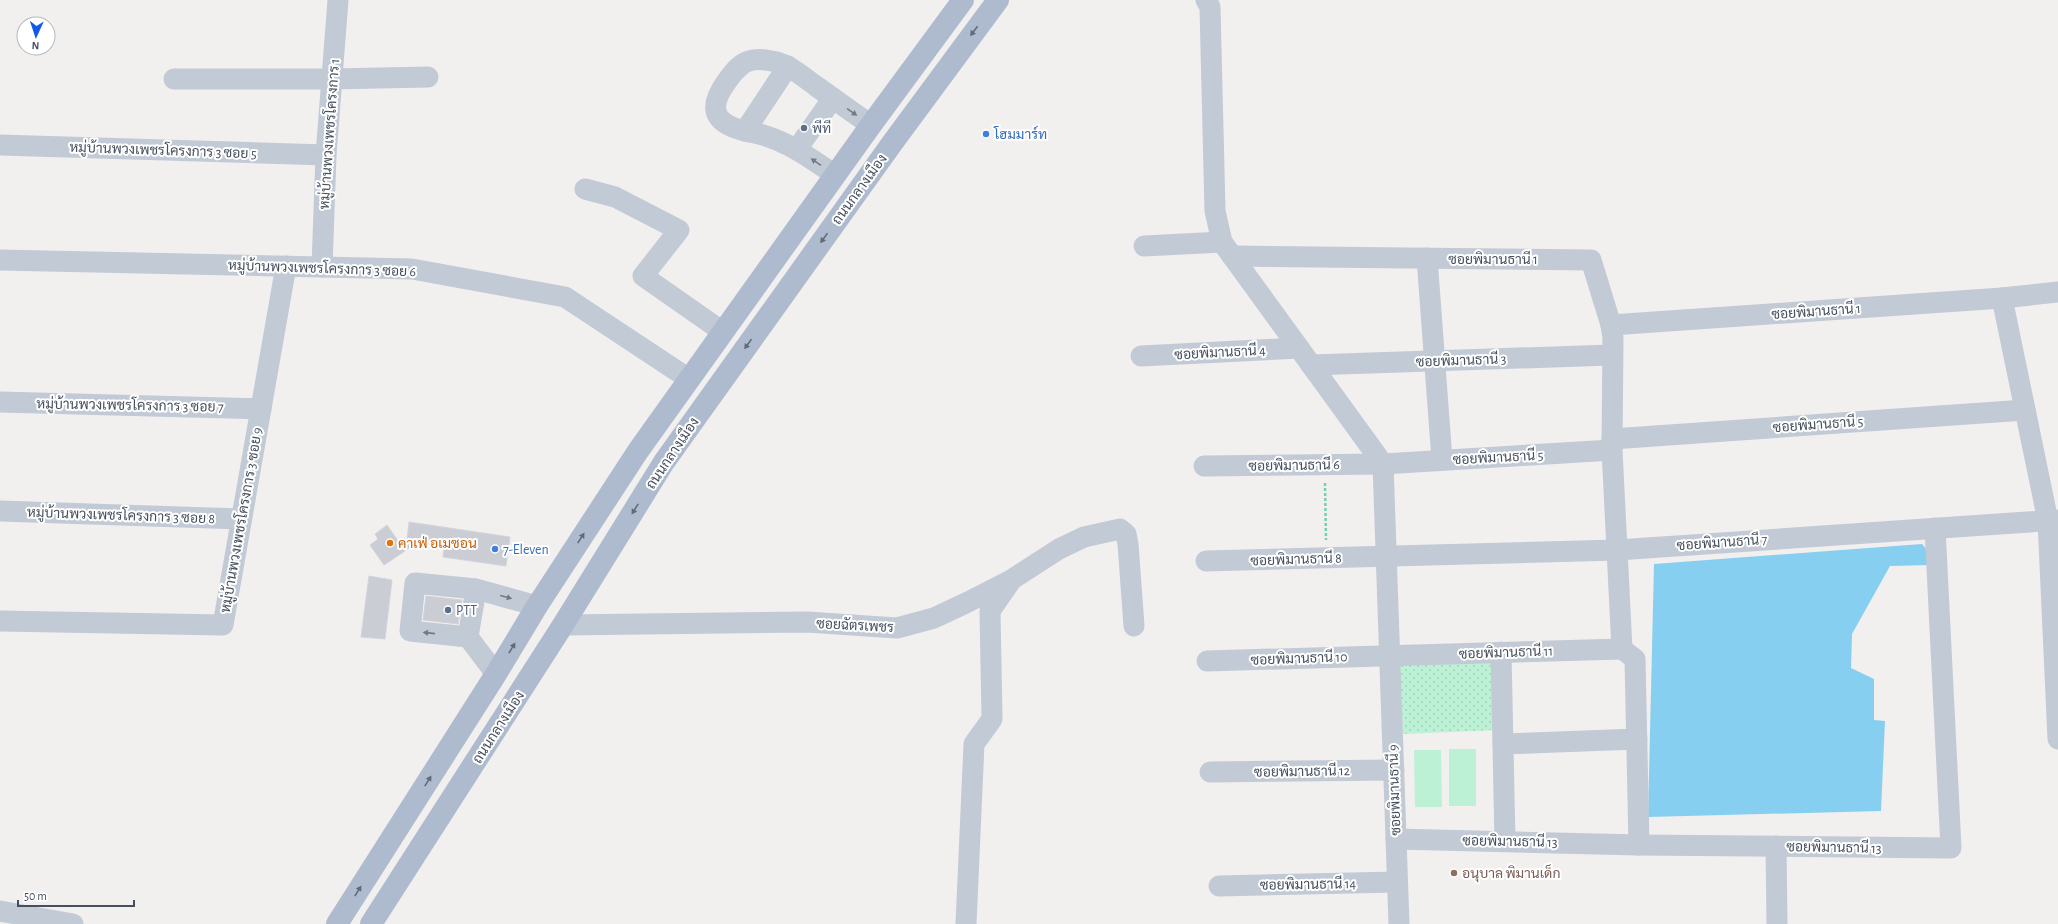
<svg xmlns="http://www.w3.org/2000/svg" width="2058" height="924" font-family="'Alegreya Sans',Sarabun,sans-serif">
<defs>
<pattern id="grass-dots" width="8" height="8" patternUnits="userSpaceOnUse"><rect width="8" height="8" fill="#bcf1d6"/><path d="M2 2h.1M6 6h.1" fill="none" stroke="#a3d0ba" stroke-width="1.8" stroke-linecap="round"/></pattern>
</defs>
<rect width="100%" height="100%" fill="#f2efef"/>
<path fill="url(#grass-dots)" d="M 1494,662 L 1497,730 L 1403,734 L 1400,665 Z"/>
<g fill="#bcf1d6">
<rect x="1449" y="749" width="27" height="57"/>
<path d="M 1414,750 L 1441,750 L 1442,807 L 1415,807 Z"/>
</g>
<path fill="#87cff0" d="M 1922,544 L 1929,552 L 1932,565 L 1890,566 L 1852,634 L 1851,668 L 1874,679 L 1874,720 L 1885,721 L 1881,811 L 1648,817 L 1654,564 Z"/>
<g fill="#cbcdd5" stroke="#d3d4db">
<path d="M 409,522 L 510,537 L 506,566 L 443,557 L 444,546 L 416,543 L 406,550 Z"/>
<path d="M 387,525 L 405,551 L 384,565 L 370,545 L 378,539 L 375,534 Z"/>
<path d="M 369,576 L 392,580 L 385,639 L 361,637 Z"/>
<path d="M 426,596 L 462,600 L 458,624 L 423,620 Z"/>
</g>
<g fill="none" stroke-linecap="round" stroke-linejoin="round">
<path stroke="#72d1ac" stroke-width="2.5" stroke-dasharray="3 2" stroke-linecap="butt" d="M 1325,483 L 1326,540"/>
<g stroke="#c2cad5" stroke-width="21">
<path d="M 1206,0 L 1210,7 L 1215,211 L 1222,242 L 1383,464 L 1399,924"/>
<path d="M 788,66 L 745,131 C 780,136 806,155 835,175"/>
<path d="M 174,79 L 332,79 L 428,77"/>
<path d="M 745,131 C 712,123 708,107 727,81 C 733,73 739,64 749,61 C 758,58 768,60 777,62 C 791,66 803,77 816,86 C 834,99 852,112 871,125"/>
<path d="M 0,145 L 326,155"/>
<path d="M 797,149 L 833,98"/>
<path d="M 585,189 L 615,197 L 679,230 L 643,276 L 723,332"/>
<path d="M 1144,246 L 1222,242"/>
<path d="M 1232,256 L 1591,260 L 1611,325 L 2002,298 L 2048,521 L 2058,739"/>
<path d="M 1427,258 L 1442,460"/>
<path d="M 0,260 L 412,269 L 565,297 L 689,379"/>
<path d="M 322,267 L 326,155 L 338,0"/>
<path d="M 2002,298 L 2058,292"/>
<path d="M 1611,325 L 1613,338 L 1612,450 L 1622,649 L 1635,659 L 1639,845"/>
<path d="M 1141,356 L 1299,348"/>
<path d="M 1311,365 L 1611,355"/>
<path d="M 0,402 L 261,409"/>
<path d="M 1612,439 L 2025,410"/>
<path d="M 1204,466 L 1383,464 L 1612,450"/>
<path d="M 0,511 L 241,519"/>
<path d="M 1206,561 L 1617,550 L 2058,520"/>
<path d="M 476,589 L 468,637 L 496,674"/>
<path d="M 0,621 L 223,625 L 286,266"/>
<path d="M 563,625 L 807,622 L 897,628 L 934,618 L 968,602 L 1011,580 L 1059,549 L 1084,537 L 1120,529 L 1126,534 L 1128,544 L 1134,626"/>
<path d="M 468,637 L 410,631 L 415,583 L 476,589 L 537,606"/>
<path d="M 1501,652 L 1505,841"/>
<path d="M 1207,661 L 1622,649"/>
<path d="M 1503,744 L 1637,739"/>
<path d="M 1210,772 L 1394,770"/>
<path d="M 1396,839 L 1639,845 L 1951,848 L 1935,528"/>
<path d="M 1776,846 L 1777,924"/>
<path d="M 1219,886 L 1397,882"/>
<path d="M 0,911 L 73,924"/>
<path d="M 966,924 L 974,744 L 992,719 L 990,611 L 1010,582"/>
</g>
<g stroke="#aebbcf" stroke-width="22">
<path d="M 337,924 L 496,674 L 537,606 L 638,451 L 871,125 L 963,0"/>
<path d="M 371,924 L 563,625 L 664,462 L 893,142 L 998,0"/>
</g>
</g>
<defs><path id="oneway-solid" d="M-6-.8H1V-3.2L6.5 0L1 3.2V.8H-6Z"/></defs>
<g fill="#606b7a">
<use href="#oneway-solid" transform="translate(974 31) rotate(127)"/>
<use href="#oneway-solid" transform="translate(824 238) rotate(126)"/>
<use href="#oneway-solid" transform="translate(748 344) rotate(126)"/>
<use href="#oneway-solid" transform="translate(635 509) rotate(122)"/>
<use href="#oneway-solid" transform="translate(581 538) rotate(-57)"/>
<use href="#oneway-solid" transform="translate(512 648) rotate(-59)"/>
<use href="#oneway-solid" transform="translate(428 781) rotate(-58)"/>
<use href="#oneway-solid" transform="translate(358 891) rotate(-58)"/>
</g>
<g fill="#717b87">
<use href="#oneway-solid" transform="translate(852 112) rotate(35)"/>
<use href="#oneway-solid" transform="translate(816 162) rotate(-146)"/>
<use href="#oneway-solid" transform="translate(506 597) rotate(15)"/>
<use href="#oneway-solid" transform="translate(429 633) rotate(-174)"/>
</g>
<g fill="#5c6f8a" stroke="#fff" stroke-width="1.5">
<circle cx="804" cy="128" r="4"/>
<circle cx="448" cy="610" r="4"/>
</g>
<g fill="#3f7fe0" stroke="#fff" stroke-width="1.5">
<circle cx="986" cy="134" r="4"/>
<circle cx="495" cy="549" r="4"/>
</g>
<circle fill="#e8710a" stroke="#fff" stroke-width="1.5" cx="390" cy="543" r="4"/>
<circle fill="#8d6e63" stroke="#fff" stroke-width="1.5" cx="1454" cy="873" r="4"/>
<g text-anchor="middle" stroke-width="4" stroke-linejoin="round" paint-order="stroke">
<g font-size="14" fill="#4e5e75" stroke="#fff" text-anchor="start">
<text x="812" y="133">พีที</text>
<text x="456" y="615">PTT</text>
</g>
<g font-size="14" fill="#46505d" stroke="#fff">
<text transform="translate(329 134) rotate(-86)" y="5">หมู่บ้านพวงเพชรโครงการ 1</text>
<text transform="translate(163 150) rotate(2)" y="5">หมู่บ้านพวงเพชรโครงการ 3 ซอย 5</text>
<text transform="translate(859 189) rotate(-54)" y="5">ถนนกลางเมือง</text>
<text x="1493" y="264">ซอยพิมานธานี 1</text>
<text transform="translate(322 268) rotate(2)" y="5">หมู่บ้านพวงเพชรโครงการ 3 ซอย 6</text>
<text transform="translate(1816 311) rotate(-4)" y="5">ซอยพิมานธานี 1</text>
<text transform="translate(1220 352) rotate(-3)" y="5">ซอยพิมานธานี 4</text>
<text transform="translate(1461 360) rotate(-2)" y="5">ซอยพิมานธานี 3</text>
<text transform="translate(130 405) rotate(1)" y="5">หมู่บ้านพวงเพชรโครงการ 3 ซอย 7</text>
<text transform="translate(1818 424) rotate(-4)" y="5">ซอยพิมานธานี 5</text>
<text transform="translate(672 453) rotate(-56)" y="5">ถนนกลางเมือง</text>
<text transform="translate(1498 457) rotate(-3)" y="5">ซอยพิมานธานี 5</text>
<text transform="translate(1294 465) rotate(-1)" y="5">ซอยพิมานธานี 6</text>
<text transform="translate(121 515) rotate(2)" y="5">หมู่บ้านพวงเพชรโครงการ 3 ซอย 8</text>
<text transform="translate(241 520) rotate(-80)" y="5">หมู่บ้านพวงเพชรโครงการ 3 ซอย 9</text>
<text transform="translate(1722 542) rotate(-4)" y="5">ซอยพิมานธานี 7</text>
<text transform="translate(1296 559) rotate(-2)" y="5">ซอยพิมานธานี 8</text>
<text transform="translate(855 625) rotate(3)" y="5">ซอยฉัตรเพชร</text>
<text transform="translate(1506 652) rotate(-2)" y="5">ซอยพิมานธานี 11</text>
<text transform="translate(1299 658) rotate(-2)" y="5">ซอยพิมานธานี 10</text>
<text transform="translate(498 727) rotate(-57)" y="5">ถนนกลางเมือง</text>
<text transform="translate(1302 771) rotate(-1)" y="5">ซอยพิมานธานี 12</text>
<text transform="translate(1394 790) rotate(-92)" y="5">ซอยพิมานธานี 9</text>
<text transform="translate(1510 841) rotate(1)" y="5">ซอยพิมานธานี 13</text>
<text transform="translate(1834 847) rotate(1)" y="5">ซอยพิมานธานี 13</text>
<text transform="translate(1308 884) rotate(-1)" y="5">ซอยพิมานธานี 14</text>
</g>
<g font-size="14" fill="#366cbe" stroke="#fff" text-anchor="start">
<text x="994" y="139">โฮมมาร์ท</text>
<text x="503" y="554">7-Eleven</text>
</g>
<g font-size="14" fill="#c56008" stroke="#fff" text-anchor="start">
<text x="398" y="548">คาเฟ่ อเมซอน</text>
</g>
<g font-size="14" fill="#785e54" stroke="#fff" text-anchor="start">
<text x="1462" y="878">อนุบาล พิมานเด็ก</text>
</g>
</g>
<g transform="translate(36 36) rotate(183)"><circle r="19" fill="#ffffff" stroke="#b5b9be"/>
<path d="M0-3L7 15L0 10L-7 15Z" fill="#1159ea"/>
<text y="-6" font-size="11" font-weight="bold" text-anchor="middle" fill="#46505d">N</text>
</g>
<path d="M18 900v6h116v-6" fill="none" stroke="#46505d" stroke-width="2"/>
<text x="24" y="900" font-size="12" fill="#46505d" stroke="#ffffff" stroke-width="3" paint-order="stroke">50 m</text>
</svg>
